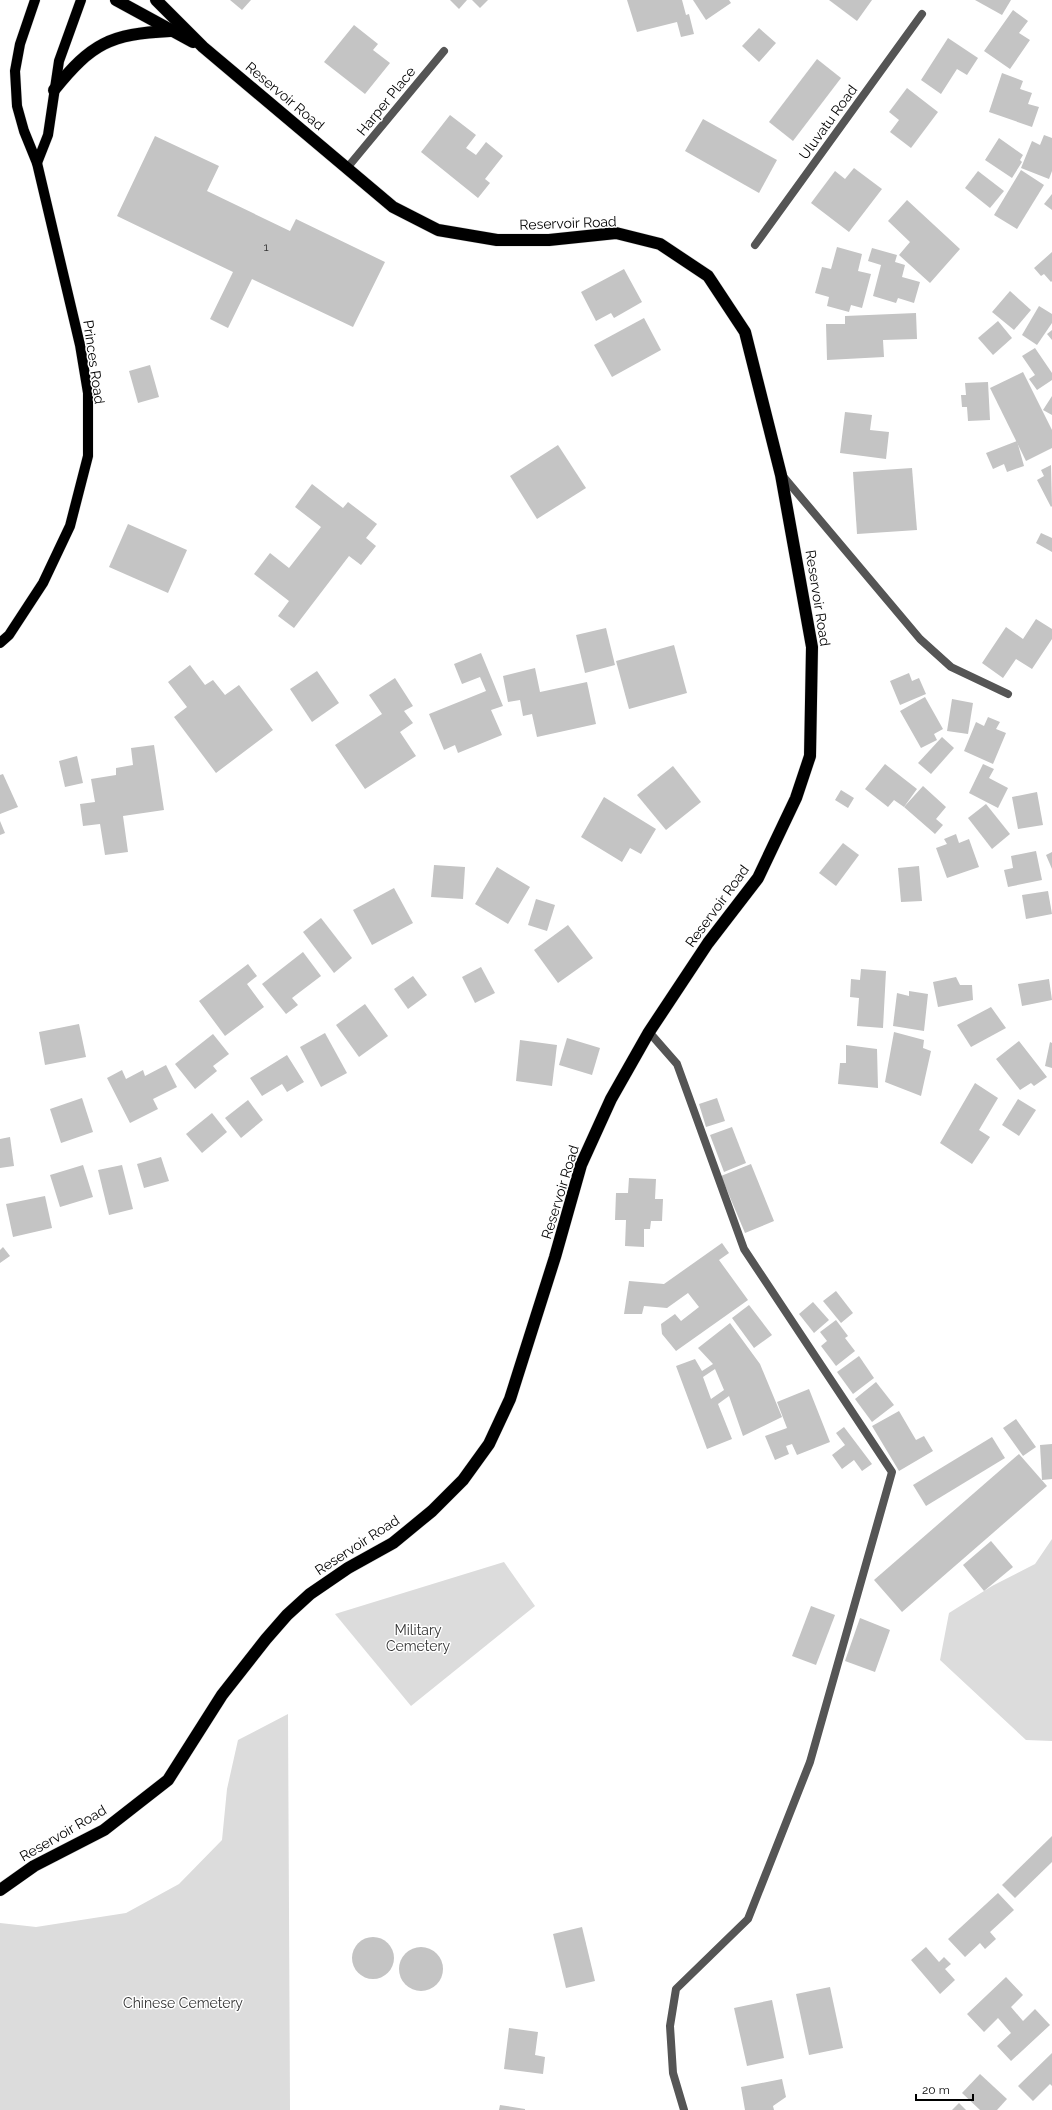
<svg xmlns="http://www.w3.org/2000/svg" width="1052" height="2110" font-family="Raleway,sans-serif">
<rect width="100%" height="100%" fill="#fff"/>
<g fill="#dcdcdc">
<path d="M 1052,1539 L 1052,1741 L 1026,1740 L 940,1660 L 949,1613 L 992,1586 L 1035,1564 Z"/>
<path d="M 504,1562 L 535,1606 L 411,1706 L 335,1614 Z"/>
<path d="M 288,1714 L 290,2110 L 0,2110 L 0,1923 L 36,1927 L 126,1913 L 179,1884 L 222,1840 L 227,1789 L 238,1740 Z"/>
</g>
<g fill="#c4c4c4" fill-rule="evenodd">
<path d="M 230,0 L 251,0 L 242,10 Z"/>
<path d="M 450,0 L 467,0 L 459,9 Z"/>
<path d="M 472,0 L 488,0 L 480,8 Z"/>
<path d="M 627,0 L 682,0 L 686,15 L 689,14 L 694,34 L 681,37 L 677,22 L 637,32 Z"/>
<path d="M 693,0 L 729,0 L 731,3 L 706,20 Z"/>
<path d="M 829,0 L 872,0 L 857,21 Z"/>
<path d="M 975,0 L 1011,0 L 1002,15 Z"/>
<path d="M 1013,10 L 1028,21 L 1019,33 L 1030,40 L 1010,69 L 984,51 Z"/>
<path d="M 354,25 L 378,44 L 373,50 L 390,63 L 365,94 L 324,62 Z"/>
<path d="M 759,28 L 776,43 L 759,62 L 742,46 Z"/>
<path d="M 948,38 L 978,58 L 967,75 L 957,69 L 941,94 L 921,80 Z"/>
<path d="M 817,59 L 841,78 L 793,141 L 769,122 Z"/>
<path d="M 1002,73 L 1023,81 L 1020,89 L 1032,93 L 1028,104 L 1039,107 L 1032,127 L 989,112 Z"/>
<path d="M 907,88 L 938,112 L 911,148 L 890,132 L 899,120 L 889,112 Z"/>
<path d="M 450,115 L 476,135 L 466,148 L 476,155 L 486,142 L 503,156 L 485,179 L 490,183 L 478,198 L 421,152 Z"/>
<path d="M 703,119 L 777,160 L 759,193 L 685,151 Z"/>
<path d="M 1044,135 L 1052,138 L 1052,171 L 1049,179 L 1021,168 L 1032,141 L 1040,145 Z"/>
<path d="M 155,136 L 219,166 L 207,191 L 290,231 L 296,219 L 385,262 L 353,327 L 252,279 L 228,328 L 210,319 L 233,272 L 117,216 Z"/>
<path d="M 999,138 L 1023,155 L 1020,160 L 1022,162 L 1012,178 L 985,160 Z"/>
<path d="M 854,168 L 882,189 L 849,232 L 811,203 L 835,171 L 845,179 Z"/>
<path d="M 1021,170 L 1044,185 L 1017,229 L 994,215 Z"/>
<path d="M 978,171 L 1004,191 L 990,208 L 965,188 Z"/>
<path d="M 1052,194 L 1052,210 L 1044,204 Z"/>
<path d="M 907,200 L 960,249 L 930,283 L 899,255 L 910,242 L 888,221 Z"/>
<path d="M 837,247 L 862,254 L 858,271 L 871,274 L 862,308 L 851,305 L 849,312 L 827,306 L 829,297 L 815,293 L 822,267 L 831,269 Z"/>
<path d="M 872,248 L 897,255 L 895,262 L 905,265 L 902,277 L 920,282 L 914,303 L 898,298 L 896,303 L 873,296 L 881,265 L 868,261 Z"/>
<path d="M 1052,252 L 1052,281 L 1051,282 L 1044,274 L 1041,276 L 1034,268 Z"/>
<path d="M 624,269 L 642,302 L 614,318 L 611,313 L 596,321 L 581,292 Z"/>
<path d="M 1010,291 L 1031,310 L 1014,330 L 992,312 Z"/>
<path d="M 1039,306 L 1052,314 L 1052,323 L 1037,345 L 1022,335 Z"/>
<path d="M 916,313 L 917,339 L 883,340 L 884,357 L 827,360 L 826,324 L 845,324 L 845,316 Z"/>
<path d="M 644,318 L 661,350 L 612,377 L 594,345 Z"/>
<path d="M 998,321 L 1012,338 L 993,355 L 978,338 Z"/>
<path d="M 1052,330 L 1052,340 L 1047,334 Z"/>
<path d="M 1035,348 L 1052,373 L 1052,380 L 1037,390 L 1029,379 L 1035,375 L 1022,356 Z"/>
<path d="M 150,365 L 159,397 L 138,403 L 129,371 Z"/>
<path d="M 1023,372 L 1052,430 L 1052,448 L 1026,461 L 990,388 Z"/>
<path d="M 988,382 L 990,420 L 968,421 L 967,407 L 962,407 L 961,395 L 966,395 L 965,383 Z"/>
<path d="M 1052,396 L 1052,415 L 1043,410 Z"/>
<path d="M 845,412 L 872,415 L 870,430 L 889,432 L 886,459 L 840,453 Z"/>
<path d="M 1017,441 L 1024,466 L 1007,472 L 1004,464 L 993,469 L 986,453 Z"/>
<path d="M 558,445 L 586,488 L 537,519 L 510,476 Z"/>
<path d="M 1051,465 L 1052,506 L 1051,507 L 1037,480 L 1044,476 L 1041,470 Z"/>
<path d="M 912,468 L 917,530 L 857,534 L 853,472 Z"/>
<path d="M 312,484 L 343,508 L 348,502 L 377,524 L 366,538 L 376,546 L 361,565 L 349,556 L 294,628 L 278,616 L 289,601 L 254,574 L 270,553 L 289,568 L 321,527 L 295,507 Z"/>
<path d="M 128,524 L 187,550 L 168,593 L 109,567 Z"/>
<path d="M 1041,533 L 1052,538 L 1052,552 L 1036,543 Z"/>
<path d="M 1036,619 L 1052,629 L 1052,639 L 1032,669 L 1016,659 L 1003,678 L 982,663 L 1006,627 L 1023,639 Z"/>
<path d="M 606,628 L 615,665 L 585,673 L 576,635 Z"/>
<path d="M 674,645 L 687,693 L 629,709 L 616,661 Z"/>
<path d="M 481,653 L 503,706 L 491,710 L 502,735 L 458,753 L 455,745 L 444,750 L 429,714 L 486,691 L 480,677 L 462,684 L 454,664 Z"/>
<path d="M 190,665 L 205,685 L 213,680 L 225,695 L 239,685 L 273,730 L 216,773 L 174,717 L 187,707 L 168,682 Z"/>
<path d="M 535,668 L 540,692 L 587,682 L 596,724 L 537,737 L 532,714 L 523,716 L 520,700 L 508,702 L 503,676 Z"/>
<path d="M 317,671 L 339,703 L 312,722 L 290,689 Z"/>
<path d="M 909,673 L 912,681 L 919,678 L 926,694 L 900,705 L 890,681 Z"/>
<path d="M 395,678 L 413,706 L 404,711 L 413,723 L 400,732 L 416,756 L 365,789 L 335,745 L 382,714 L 369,695 Z"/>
<path d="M 925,697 L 943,729 L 934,734 L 937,740 L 921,748 L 900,711 Z"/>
<path d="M 952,699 L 973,703 L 968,734 L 947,731 Z"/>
<path d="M 988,717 L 1000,722 L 996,729 L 1006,733 L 993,764 L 964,751 L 976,722 L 984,726 Z"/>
<path d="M 942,737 L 954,748 L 931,774 L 918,763 Z"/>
<path d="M 154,745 L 164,810 L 123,816 L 128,852 L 105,855 L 100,824 L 83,826 L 80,804 L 95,802 L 91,779 L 116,775 L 116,768 L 133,765 L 131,748 Z"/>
<path d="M 77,756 L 83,783 L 65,787 L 59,761 Z"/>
<path d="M 885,764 L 917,789 L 904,807 L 894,800 L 888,807 L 865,789 Z"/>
<path d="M 983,764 L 994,769 L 989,778 L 1008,788 L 998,808 L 969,793 Z"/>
<path d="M 673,766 L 701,802 L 666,830 L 637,795 Z"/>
<path d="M 3,774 L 18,807 L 0,814 L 0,775 Z"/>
<path d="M 923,786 L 946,807 L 936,819 L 943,825 L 935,834 L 904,807 Z"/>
<path d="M 841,790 L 854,798 L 848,808 L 835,800 Z"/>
<path d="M 1037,792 L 1043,825 L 1018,829 L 1012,797 Z"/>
<path d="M 604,797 L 656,829 L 641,854 L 630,848 L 622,862 L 581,837 Z"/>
<path d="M 986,804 L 1010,834 L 992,849 L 968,818 Z"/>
<path d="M 0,821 L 5,833 L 0,835 Z"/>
<path d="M 956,834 L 959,843 L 969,839 L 979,867 L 947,878 L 936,848 L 947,844 L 944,839 Z"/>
<path d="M 843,843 L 859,855 L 836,886 L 819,873 Z"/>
<path d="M 1036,851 L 1042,880 L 1008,887 L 1004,870 L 1013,868 L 1011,856 Z"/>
<path d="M 1052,852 L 1052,869 L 1046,855 Z"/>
<path d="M 434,865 L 465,867 L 463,899 L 431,897 Z"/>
<path d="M 919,866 L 922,901 L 901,902 L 898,868 Z"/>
<path d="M 497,867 L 530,887 L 508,924 L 475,904 Z"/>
<path d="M 394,888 L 413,923 L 372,945 L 353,910 Z"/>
<path d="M 1048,891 L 1052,914 L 1026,919 L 1022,895 Z"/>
<path d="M 536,899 L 555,905 L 547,931 L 528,925 Z"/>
<path d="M 321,918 L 352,958 L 334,973 L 303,932 Z"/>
<path d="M 568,925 L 593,958 L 558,983 L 534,950 Z"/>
<path d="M 303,952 L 321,976 L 292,998 L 298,1005 L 286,1014 L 262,984 Z"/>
<path d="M 248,964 L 257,976 L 247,984 L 264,1007 L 225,1036 L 199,1001 Z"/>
<path d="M 481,967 L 495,993 L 475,1003 L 462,977 Z"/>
<path d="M 861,969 L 886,971 L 883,1028 L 857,1026 L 859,998 L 850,997 L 851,979 L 860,980 Z"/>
<path d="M 413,976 L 427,995 L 408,1009 L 394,989 Z"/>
<path d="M 956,977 L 960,985 L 972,985 L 973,1000 L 938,1007 L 933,982 Z"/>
<path d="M 1049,979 L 1052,1000 L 1022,1006 L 1018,984 Z"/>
<path d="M 909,991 L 928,994 L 924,1031 L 893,1026 L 897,993 L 909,996 Z"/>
<path d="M 365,1004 L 388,1036 L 359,1057 L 336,1025 Z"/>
<path d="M 991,1007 L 1006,1028 L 971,1047 L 957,1025 Z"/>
<path d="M 79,1024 L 86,1057 L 45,1065 L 39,1032 Z"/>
<path d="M 894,1032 L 924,1040 L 923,1048 L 931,1051 L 921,1096 L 885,1082 Z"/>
<path d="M 325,1033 L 347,1073 L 321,1087 L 300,1047 Z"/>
<path d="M 213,1034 L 229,1054 L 213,1066 L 217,1071 L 195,1089 L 175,1064 Z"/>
<path d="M 567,1038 L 600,1048 L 592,1075 L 559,1065 Z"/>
<path d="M 520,1040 L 557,1045 L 552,1086 L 516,1081 Z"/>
<path d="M 1019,1041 L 1047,1077 L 1034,1086 L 1031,1083 L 1020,1090 L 996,1059 Z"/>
<path d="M 1050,1042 L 1052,1043 L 1052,1068 L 1045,1066 Z"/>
<path d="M 846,1045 L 877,1049 L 878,1088 L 838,1084 L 840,1063 L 846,1063 Z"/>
<path d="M 287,1055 L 304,1082 L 287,1092 L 282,1084 L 262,1096 L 250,1078 Z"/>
<path d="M 166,1065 L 177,1087 L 153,1099 L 158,1109 L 130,1123 L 107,1078 L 122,1070 L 126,1079 L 143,1070 L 145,1076 Z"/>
<path d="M 975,1083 L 998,1098 L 979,1130 L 990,1137 L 972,1164 L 940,1143 Z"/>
<path d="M 82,1098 L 93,1132 L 61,1143 L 50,1109 Z"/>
<path d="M 717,1098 L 725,1121 L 706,1127 L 699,1104 Z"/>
<path d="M 1018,1099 L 1036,1110 L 1019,1136 L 1002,1125 Z"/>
<path d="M 248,1100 L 263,1120 L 241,1138 L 225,1118 Z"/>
<path d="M 212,1113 L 227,1132 L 202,1153 L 186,1134 Z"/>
<path d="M 732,1127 L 746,1163 L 724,1172 L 710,1135 Z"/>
<path d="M 10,1137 L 14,1166 L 0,1168 L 0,1139 Z"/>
<path d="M 161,1157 L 169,1181 L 144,1188 L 137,1164 Z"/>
<path d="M 751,1164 L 774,1221 L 745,1233 L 721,1176 Z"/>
<path d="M 83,1165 L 93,1197 L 60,1207 L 50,1175 Z"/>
<path d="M 122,1165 L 133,1209 L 109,1215 L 98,1170 Z"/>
<path d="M 629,1178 L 656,1179 L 655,1199 L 663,1199 L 662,1221 L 651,1221 L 650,1229 L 644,1229 L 644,1247 L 625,1246 L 626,1220 L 615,1220 L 616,1193 L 628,1193 Z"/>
<path d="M 45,1196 L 52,1228 L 13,1237 L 6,1204 Z"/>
<path d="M 722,1243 L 729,1253 L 719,1260 L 748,1300 L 676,1351 L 662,1334 L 661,1324 L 675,1314 L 681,1321 L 699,1307 L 688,1293 L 667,1308 L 644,1306 L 642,1314 L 624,1314 L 629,1281 L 664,1284 Z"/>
<path d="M 3,1247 L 10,1256 L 0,1263 L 0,1250 Z"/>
<path d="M 836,1291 L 853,1313 L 841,1323 L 823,1301 Z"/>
<path d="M 813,1302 L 829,1320 L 814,1333 L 799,1314 Z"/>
<path d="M 749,1305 L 772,1335 L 754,1348 L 732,1318 Z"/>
<path d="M 836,1320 L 848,1336 L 845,1338 L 855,1351 L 836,1366 L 821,1346 L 827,1341 L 820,1332 Z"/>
<path d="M 730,1323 L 760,1364 L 782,1417 L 743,1436 L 729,1396 L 718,1404 L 732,1439 L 707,1449 L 676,1366 L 695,1359 L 702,1371 L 713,1364 L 698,1348 ZM 715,1369 L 724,1390 L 711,1399 L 703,1377 Z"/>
<path d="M 859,1356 L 874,1378 L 853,1394 L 837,1372 Z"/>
<path d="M 876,1382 L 894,1405 L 872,1422 L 855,1399 Z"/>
<path d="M 809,1389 L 830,1442 L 797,1455 L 792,1444 L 786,1446 L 789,1454 L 775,1460 L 765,1436 L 787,1428 L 777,1402 Z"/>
<path d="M 899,1411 L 916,1440 L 924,1436 L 933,1451 L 899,1471 L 872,1426 Z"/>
<path d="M 1016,1419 L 1036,1447 L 1023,1456 L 1003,1428 Z"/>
<path d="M 844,1427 L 872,1464 L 862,1471 L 854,1460 L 842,1469 L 832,1455 L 845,1445 L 836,1433 Z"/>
<path d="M 992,1437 L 1005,1458 L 926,1506 L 913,1485 Z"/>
<path d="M 1052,1444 L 1052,1479 L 1042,1480 L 1040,1445 Z"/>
<path d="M 1019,1454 L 1047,1486 L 902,1612 L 874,1580 Z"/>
<path d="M 991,1541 L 1013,1567 L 984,1591 L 963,1565 Z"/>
<path d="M 811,1606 L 835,1615 L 816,1665 L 792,1656 Z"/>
<path d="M 860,1618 L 890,1630 L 875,1672 L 845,1661 Z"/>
<path d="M 1052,1836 L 1052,1862 L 1015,1898 L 1002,1885 Z"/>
<path d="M 998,1893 L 1014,1910 L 990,1932 L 996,1939 L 985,1949 L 980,1943 L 965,1957 L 948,1939 Z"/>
<path d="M 582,1927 L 595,1981 L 566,1988 L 553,1934 Z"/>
<circle cx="373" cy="1958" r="21"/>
<circle cx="421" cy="1969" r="22"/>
<path d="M 926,1947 L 939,1962 L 944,1957 L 951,1964 L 945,1969 L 955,1980 L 940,1994 L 911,1960 Z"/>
<path d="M 1006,1977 L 1023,1995 L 1011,2007 L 1023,2021 L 1035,2009 L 1050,2025 L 1011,2061 L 997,2046 L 1011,2033 L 998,2018 L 984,2032 L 967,2014 Z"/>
<path d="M 830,1987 L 843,2048 L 809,2055 L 796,1994 Z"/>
<path d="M 772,2000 L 784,2058 L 747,2066 L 734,2008 Z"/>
<path d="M 509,2028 L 538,2032 L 535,2055 L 545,2057 L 543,2074 L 504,2069 Z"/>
<path d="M 1052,2053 L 1052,2086 L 1050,2084 L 1033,2101 L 1018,2086 Z"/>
<path d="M 980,2074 L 1007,2099 L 997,2110 L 980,2110 L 962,2093 Z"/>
<path d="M 782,2079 L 786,2097 L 773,2106 L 774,2110 L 745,2110 L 741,2087 Z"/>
<path d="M 959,2103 L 966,2110 L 952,2110 Z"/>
<path d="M 500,2105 L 525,2109 L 525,2110 L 499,2110 Z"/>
</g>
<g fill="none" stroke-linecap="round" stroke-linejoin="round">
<defs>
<g id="primary">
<path d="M 37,163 L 48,135 L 59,61 L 81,0"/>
<path d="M 0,643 L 9,635 L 43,583 L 70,526 L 88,456 L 88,393 L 80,345 L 37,163 L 24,131 L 17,106 L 15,71 L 20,44 L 35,0"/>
</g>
<g id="highway">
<path d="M 116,0 L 193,42"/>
<path d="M 54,90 C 92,43 110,34 170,31"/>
<path d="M 0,1890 L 34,1866 L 104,1830 L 168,1780 L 222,1695 L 266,1639 L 287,1615 L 310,1594 L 348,1568 L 393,1543 L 432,1511 L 463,1480 L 489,1444 L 510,1399 L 555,1257 L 581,1165 L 611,1099 L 649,1032 L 708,943 L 758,878 L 796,798 L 810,756 L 812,647 L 781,475 L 745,332 L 708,276 L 660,244 L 616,233 L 549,240 L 497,240 L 438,230 L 393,207 L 203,47 L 156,0"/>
</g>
</defs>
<use href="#primary" stroke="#dbdbdb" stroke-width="11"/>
<use href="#highway" stroke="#dbdbdb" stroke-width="13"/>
<g stroke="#555" stroke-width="8">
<path d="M 347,168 L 444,51"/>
<path d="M 755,245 L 922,14"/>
<path d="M 782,475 L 920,639 L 951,667 L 1008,694"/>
<path d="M 649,1032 L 677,1064 L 744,1249 L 892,1472 L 810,1762 L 748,1919 L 676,1989 L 670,2026 L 673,2073 L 684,2110"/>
</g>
<use href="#primary" stroke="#000" stroke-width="10"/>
<use href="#highway" stroke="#000" stroke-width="12"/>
</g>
<g text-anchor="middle" stroke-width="3" stroke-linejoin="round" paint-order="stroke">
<g font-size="12" fill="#313131">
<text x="266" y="251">1</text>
</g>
<g font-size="14" fill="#000" stroke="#fff">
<text transform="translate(285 96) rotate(40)" y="5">Reservoir Road</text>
<text transform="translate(386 101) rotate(-51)" y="5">Harper Place</text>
<text transform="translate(828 122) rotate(-54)" y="5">Uluvatu Road</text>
<text transform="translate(568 223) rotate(-2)" y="5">Reservoir Road</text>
<text transform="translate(94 362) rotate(82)" y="5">Princes Road</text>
<text transform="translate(818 598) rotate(81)" y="5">Reservoir Road</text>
<text transform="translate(717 906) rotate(-54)" y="5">Reservoir Road</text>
<text transform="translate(560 1192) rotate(-73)" y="5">Reservoir Road</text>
<text transform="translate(357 1545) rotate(-33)" y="5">Reservoir Road</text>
<text transform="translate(63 1833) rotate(-30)" y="5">Reservoir Road</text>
</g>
<g font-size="14" fill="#333" stroke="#fff">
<text x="418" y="1635">Military<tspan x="418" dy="16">Cemetery</tspan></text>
<text x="183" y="2008">Chinese Cemetery</text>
</g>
</g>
<path d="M916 2094v6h57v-6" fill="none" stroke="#000000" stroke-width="2"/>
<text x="922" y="2094" font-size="12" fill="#000000" stroke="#ffffff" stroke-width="3" paint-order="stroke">20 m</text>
</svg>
